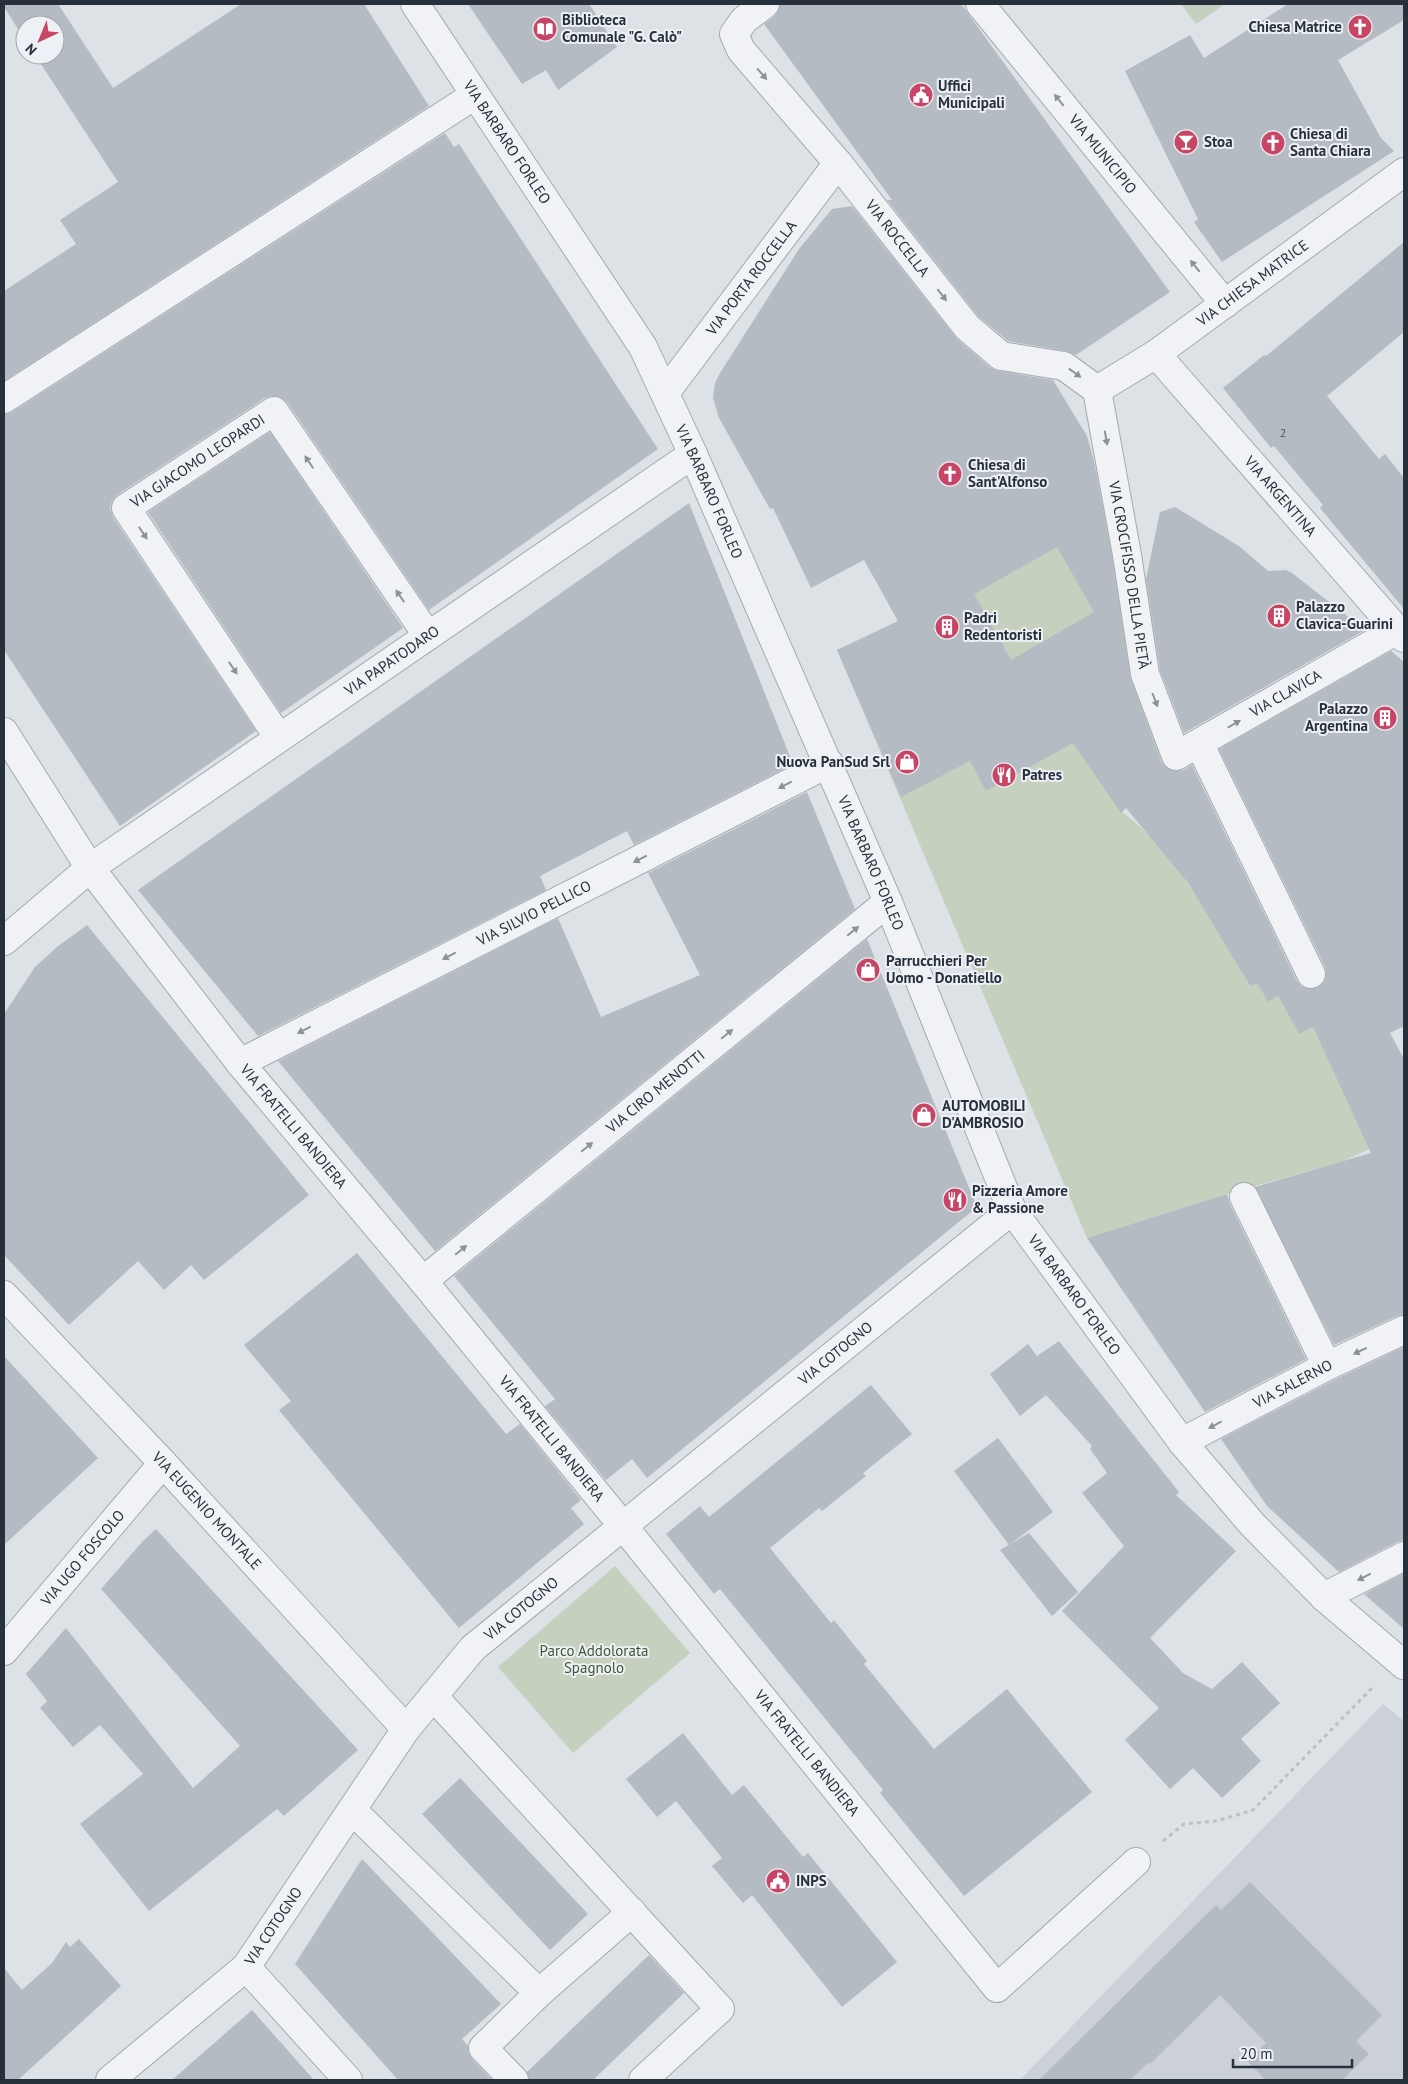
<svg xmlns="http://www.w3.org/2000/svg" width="1408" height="2084" font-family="'PT Sans',sans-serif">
<rect width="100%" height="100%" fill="#dde2e6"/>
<path fill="#ccd1d8" d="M 1383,1704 L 1404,1721 L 1404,2080 L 1020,2080 Z"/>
<g fill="#c5d0bf">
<path d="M 1181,4 L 1225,4 L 1196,24 Z"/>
<path d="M 1096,469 L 1133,645 L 1176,768 L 1144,790 L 1122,812 C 1180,855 1214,925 1250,986 L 1257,983 L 1268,1002 L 1278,996 L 1299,1034 L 1313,1027 L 1371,1148 L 1344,1161 L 1227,1194 L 1087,1238 L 837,650 L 847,645 L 909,642 L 882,591 L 1078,477 Z"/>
<path d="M 615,1566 L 690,1653 L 573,1753 L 498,1667 Z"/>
</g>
<g fill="#b5bbc3" fill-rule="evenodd">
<path d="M 4,4 L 58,4 L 113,88 L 241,4 L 364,4 L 429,106 L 4,381 L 4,291 L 76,244 L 60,220 L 118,182 L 35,55 L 55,55 L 55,25 L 25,25 L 25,40 L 4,7 Z"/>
<path d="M 468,4 L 589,4 L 617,47 L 558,90 L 546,70 L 522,84 Z"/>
<path d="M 780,4 L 961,4 L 1170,292 L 1076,355 L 1066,351 L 1008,341 L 978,316 L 887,200 L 892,200 L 764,24 L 775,16 L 779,10 Z"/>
<path d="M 1288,4 L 1404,4 L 1404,20 L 1338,60 L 1381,138 L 1394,151 L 1222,262 L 1194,222 L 1198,219 L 1125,71 L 1190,35 L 1204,58 Z"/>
<path d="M 445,133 L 454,147 L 459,144 L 658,449 L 429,610 L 287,402 L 280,397 L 273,396 L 265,398 L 117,495 L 112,501 L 110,508 L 113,517 L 256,731 L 120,826 L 4,650 L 4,414 L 12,412 Z"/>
<path d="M 852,206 L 957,339 L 991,368 L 998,371 L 1053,380 L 1087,436 L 1094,461 L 1112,558 L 1130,677 L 1161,762 L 1166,768 L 1175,771 L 1183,770 L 1192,765 L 1297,981 L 1302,987 L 1309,989 L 1317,988 L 1324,983 L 1326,976 L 1325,967 L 1219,749 L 1391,651 L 1404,662 L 1404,1026 L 1390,1033 L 1404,1059 L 1404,1315 L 1397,1316 L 1334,1345 L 1255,1187 L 1371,1153 L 1313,1027 L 1299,1034 L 1278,996 L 1268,1002 L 1257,983 L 1250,986 L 1189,884 L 1126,808 L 1121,813 L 1073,743 L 986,791 L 970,761 L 901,797 L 837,650 L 898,621 L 864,560 L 811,588 L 773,508 L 770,509 L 719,418 L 713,398 L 715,383 L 720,373 L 799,249 L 832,209 ZM 1057,547 L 1094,612 L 1011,660 L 974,594 Z"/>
<path d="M 1404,242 L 1404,332 L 1327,396 L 1379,459 L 1385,454 L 1404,478 L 1404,609 L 1320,508 L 1323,505 L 1274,446 L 1271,448 L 1223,388 L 1264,355 L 1266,356 Z"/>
<path d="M 270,432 L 403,628 L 281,713 L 148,512 Z"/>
<path d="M 689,503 L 793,764 L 634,845 L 627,831 L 540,876 L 546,890 L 258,1036 L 138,890 Z"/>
<path d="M 1175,507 L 1239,546 L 1268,571 L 1286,570 L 1292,573 L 1365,630 L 1184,733 L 1160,670 L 1146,579 L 1160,512 Z"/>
<path d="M 807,792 L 855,909 L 435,1251 L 278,1061 L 558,918 L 601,1017 L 700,975 L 648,873 Z"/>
<path d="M 87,925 L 309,1195 L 204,1280 L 191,1265 L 164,1290 L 138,1261 L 69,1325 L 4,1255 L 4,1014 L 35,967 L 57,947 Z"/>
<path d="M 867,939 L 977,1207 L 647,1478 L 632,1459 L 606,1480 L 545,1406 L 555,1399 L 454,1276 Z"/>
<path d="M 1227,1194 L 1230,1204 L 1306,1359 L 1205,1412 L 1087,1238 Z"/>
<path d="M 357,1253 L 506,1434 L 520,1424 L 581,1500 L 571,1508 L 584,1524 L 459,1628 L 279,1410 L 291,1401 L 244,1345 Z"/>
<path d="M 1059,1341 L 1179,1492 L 1176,1495 L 1236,1551 L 1150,1638 L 1183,1673 L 1212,1689 L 1242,1662 L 1280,1703 L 1241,1739 L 1261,1761 L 1222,1798 L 1193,1768 L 1170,1789 L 1125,1740 L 1159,1708 L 1062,1611 L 1124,1546 L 1082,1493 L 1107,1473 L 1090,1449 L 1092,1446 L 1046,1395 L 1020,1416 L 990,1374 L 1028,1344 L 1037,1356 Z"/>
<path d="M 1404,1347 L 1404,1540 L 1397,1542 L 1339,1572 L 1267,1506 L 1221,1439 L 1334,1380 Z"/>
<path d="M 4,1356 L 98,1458 L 4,1545 Z"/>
<path d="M 871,1385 L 912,1434 L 863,1473 L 866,1476 L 822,1511 L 819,1508 L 770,1548 L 831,1623 L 834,1620 L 867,1661 L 864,1664 L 934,1749 L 1007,1689 L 1092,1792 L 964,1896 L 880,1793 L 883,1790 L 720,1589 L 714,1594 L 666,1534 L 700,1506 L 709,1517 Z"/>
<path d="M 998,1438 L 1053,1512 L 1009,1545 L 954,1471 Z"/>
<path d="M 156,1529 L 358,1750 L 284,1816 L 277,1809 L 149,1911 L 80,1824 L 143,1774 L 100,1725 L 73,1747 L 40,1708 L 47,1701 L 26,1674 L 66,1628 L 193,1788 L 240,1746 L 101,1589 L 143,1541 Z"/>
<path d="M 1029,1533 L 1078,1592 L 1052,1616 L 1000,1550 Z"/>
<path d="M 1404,1573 L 1404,1629 L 1364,1594 Z"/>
<path d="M 683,1733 L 732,1795 L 744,1785 L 803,1857 L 808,1853 L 897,1962 L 842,2007 L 752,1895 L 743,1903 L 712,1866 L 722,1858 L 676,1801 L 657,1817 L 626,1779 Z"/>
<path d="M 460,1778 L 588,1914 L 550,1950 L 422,1814 Z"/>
<path d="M 362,1859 L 501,2004 L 462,2039 L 468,2046 L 468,2052 L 472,2059 L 492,2080 L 398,2080 L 295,1964 Z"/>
<path d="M 1250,1882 L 1382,2015 L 1356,2041 L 1369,2054 L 1342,2080 L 1266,2080 L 1247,2061 L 1266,2043 L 1220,1995 L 1150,2064 L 1149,2062 L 1130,2080 L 1039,2080 L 1216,1905 L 1221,1910 Z"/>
<path d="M 79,1939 L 121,1986 L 18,2080 L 4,2080 L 4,1968 L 22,1990 L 52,1963 L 66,1942 L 70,1947 Z"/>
<path d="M 649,1955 L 684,1993 L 593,2080 L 529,2080 L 527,2072 Z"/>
<path d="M 252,2010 L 314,2080 L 172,2080 Z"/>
</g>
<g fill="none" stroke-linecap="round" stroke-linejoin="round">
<defs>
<g id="minor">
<path id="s1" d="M 415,4 L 643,347 L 693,454 L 888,902 L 1012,1210 L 1182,1442 L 1252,1524 L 1324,1597 L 1404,1665"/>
<path id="s2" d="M 765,4 L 744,20 L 734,34 L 741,50 L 838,163 L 967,327 L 1001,356 L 1064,366 L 1097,390"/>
<path id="s3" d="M 980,4 L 1225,304"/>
<path id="s4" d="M 1156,354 L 1404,638"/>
<path id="s5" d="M 1097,390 L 1127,555 L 1145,674 L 1176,756 L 1397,630"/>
<path id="s6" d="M 1097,390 L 1156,354 L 1404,172"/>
<path id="s7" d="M 665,393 L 838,163"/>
<path d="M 4,399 L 475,95"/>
<path id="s8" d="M 4,732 L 90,868 L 240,1063 L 423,1281 L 623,1526 L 997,1988 L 1136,1862"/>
<path id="s9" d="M 279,738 L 126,508 L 274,411 L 428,636"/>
<path d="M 1199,743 L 1311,974"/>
<path id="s10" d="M 4,941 L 90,868 L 693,454"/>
<path id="s11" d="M 240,1063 L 829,763"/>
<path d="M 1244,1197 L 1327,1366"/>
<path id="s12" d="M 423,1281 L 888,902"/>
<path id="s13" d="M 4,1295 L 163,1463 L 406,1729"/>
<path id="s14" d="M 1182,1442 L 1327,1366 L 1404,1330"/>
<path d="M 1324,1597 L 1404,1556"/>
<path id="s15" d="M 4,1651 L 163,1463"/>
<path d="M 433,1696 L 720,2009 L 643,2080"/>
<path d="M 352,1810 L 539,1993"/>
<path d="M 246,1967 L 348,2080"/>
<path id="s16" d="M 110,2080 L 246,1967 L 406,1729 L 473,1648 L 1012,1210"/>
<path d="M 514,2080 L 483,2048 L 539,1993 L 632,1912"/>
</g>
</defs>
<use href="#minor" stroke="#a3a9b0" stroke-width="30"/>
<path stroke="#bcc0c5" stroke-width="3" stroke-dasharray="4 4" stroke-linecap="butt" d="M 1163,1841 L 1184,1824 L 1217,1821 L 1253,1810 L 1374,1686"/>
<use href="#minor" stroke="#f0f2f5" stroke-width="28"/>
</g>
<defs><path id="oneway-solid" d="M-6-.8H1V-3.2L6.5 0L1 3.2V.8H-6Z" transform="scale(1.25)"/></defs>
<g fill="#8c9298">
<use href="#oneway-solid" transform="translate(762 74) rotate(49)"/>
<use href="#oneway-solid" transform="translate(1059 100) rotate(-129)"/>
<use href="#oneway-solid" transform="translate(1195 266) rotate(-129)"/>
<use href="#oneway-solid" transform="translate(942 295) rotate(52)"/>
<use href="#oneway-solid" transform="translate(1075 373) rotate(36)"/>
<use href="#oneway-solid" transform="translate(1106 438) rotate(80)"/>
<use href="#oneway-solid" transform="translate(309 462) rotate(-124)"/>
<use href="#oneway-solid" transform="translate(143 533) rotate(56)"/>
<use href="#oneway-solid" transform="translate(400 596) rotate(-124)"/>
<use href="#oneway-solid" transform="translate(233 668) rotate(56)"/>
<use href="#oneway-solid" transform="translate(1155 700) rotate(69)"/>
<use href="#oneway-solid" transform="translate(1234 724) rotate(-30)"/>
<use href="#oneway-solid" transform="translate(785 785) rotate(153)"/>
<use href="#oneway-solid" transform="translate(640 859) rotate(153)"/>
<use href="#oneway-solid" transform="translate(853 931) rotate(-39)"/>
<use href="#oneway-solid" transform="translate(449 956) rotate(153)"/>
<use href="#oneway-solid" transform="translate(304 1030) rotate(153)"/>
<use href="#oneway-solid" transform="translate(727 1034) rotate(-39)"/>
<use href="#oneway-solid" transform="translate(587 1147) rotate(-39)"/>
<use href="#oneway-solid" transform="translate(461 1250) rotate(-39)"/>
<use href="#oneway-solid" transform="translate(1360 1351) rotate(155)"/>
<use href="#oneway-solid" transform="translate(1215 1425) rotate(152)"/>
<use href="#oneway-solid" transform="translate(1364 1577) rotate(153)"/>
</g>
<defs>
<symbol id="church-disc" viewBox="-11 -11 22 22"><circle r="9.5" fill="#c74666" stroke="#edf0f4"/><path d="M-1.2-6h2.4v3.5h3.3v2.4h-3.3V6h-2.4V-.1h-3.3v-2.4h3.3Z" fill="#fff"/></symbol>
<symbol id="library-disc" viewBox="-11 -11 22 22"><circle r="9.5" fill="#c74666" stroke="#edf0f4"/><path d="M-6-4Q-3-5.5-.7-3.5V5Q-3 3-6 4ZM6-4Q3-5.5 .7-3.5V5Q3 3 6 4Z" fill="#fff"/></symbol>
<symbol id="civic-disc" viewBox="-11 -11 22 22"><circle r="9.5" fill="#c74666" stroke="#edf0f4"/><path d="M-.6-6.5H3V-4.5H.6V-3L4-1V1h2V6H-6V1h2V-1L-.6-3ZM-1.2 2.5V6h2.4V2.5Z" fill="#fff"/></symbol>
<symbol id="bar-disc" viewBox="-11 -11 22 22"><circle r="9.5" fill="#c74666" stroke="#edf0f4"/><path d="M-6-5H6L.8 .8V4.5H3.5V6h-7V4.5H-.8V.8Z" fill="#fff"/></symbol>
<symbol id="building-disc" viewBox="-11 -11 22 22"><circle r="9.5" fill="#c74666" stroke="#edf0f4"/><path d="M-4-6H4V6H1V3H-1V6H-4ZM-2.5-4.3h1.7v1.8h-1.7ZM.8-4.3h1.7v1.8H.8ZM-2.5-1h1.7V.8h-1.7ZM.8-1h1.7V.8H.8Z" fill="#fff"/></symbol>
<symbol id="shop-disc" viewBox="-11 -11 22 22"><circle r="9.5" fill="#c74666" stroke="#edf0f4"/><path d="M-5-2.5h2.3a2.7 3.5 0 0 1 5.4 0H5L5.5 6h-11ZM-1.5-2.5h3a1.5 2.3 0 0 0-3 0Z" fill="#fff"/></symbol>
<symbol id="restaurant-disc" viewBox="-11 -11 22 22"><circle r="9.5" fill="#c74666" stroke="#edf0f4"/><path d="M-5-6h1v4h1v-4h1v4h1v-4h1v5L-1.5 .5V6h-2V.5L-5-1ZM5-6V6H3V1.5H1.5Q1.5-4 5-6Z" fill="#fff"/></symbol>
</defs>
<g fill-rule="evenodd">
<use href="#church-disc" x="1346" y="13" width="28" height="28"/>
<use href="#library-disc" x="531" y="15" width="28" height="28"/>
<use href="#civic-disc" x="907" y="81" width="28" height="28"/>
<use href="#bar-disc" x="1172" y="128" width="28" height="28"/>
<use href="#church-disc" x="1259" y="129" width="28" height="28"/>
<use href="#church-disc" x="936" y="460" width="28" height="28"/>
<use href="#building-disc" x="1265" y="602" width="28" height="28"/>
<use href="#building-disc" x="933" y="613" width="28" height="28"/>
<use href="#building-disc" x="1371" y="704" width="28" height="28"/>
<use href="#shop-disc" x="893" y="748" width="28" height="28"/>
<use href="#restaurant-disc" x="990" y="761" width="28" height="28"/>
<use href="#shop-disc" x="854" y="956" width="28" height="28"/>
<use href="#shop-disc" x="910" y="1101" width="28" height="28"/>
<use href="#restaurant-disc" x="941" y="1186" width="28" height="28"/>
<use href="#civic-disc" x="764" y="1867" width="28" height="28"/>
</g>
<g text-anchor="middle" stroke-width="4" stroke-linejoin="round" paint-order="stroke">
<g font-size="12" fill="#4a545e">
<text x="1283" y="437">2</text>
</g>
<g font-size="15" font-weight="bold" fill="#27313c" stroke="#edf0f4" text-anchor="start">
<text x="562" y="25">Biblioteca<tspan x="562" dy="17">Comunale "G. Calò"</tspan></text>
<text x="1342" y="32" text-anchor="end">Chiesa Matrice</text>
<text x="938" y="91">Uffici<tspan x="938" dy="17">Municipali</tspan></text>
<text x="1290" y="139">Chiesa di<tspan x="1290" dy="17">Santa Chiara</tspan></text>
<text x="1204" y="147">Stoa</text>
<text x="968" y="470">Chiesa di<tspan x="968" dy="17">Sant'Alfonso</tspan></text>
<text x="1296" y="612">Palazzo<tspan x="1296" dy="17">Clavica-Guarini</tspan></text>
<text x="964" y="623">Padri<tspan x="964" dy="17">Redentoristi</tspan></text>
<text x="1368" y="714" text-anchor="end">Palazzo<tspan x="1368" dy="17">Argentina</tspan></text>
<text x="890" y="767" text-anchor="end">Nuova PanSud Srl</text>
<text x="1022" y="780">Patres</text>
<text x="886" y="966">Parrucchieri Per<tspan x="886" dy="17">Uomo - Donatiello</tspan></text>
<text x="942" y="1111">AUTOMOBILI<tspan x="942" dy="17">D'AMBROSIO</tspan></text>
<text x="972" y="1196">Pizzeria Amore<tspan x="972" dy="17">&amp; Passione</tspan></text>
<text x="796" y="1886">INPS</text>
</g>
<g font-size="15" fill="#27313c" stroke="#edf0f4">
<text dy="5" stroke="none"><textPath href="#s1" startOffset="166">VIA BARBARO FORLEO</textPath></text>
<text dy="5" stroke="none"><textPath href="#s3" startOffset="194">VIA MUNICIPIO</textPath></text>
<text dy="5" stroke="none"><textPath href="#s2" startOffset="306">VIA ROCCELLA</textPath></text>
<text dy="5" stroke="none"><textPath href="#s7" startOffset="144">VIA PORTA ROCCELLA</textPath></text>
<text dy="5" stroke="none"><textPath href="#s6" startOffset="189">VIA CHIESA MATRICE</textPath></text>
<text dy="5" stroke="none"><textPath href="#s9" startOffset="362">VIA GIACOMO LEOPARDI</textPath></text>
<text dy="5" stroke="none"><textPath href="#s1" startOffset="571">VIA BARBARO FORLEO</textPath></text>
<text dy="5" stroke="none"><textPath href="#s4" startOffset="189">VIA ARGENTINA</textPath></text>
<text dy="5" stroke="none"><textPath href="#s5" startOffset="188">VIA CROCIFISSO DELLA PIETÀ</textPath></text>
<text dy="5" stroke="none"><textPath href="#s10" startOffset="479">VIA PAPATODARO</textPath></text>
<text dy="5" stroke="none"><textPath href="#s5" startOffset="502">VIA CLAVICA</textPath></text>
<text dy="5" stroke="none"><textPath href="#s1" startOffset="976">VIA BARBARO FORLEO</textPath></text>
<text dy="5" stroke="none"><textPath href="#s11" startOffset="330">VIA SILVIO PELLICO</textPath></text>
<text dy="5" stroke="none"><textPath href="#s12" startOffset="300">VIA CIRO MENOTTI</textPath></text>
<text dy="5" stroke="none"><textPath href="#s8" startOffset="490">VIA FRATELLI BANDIERA</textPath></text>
<text dy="5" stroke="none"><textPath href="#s1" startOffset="1456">VIA BARBARO FORLEO</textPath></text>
<text dy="5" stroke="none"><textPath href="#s16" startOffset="1036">VIA COTOGNO</textPath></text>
<text dy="5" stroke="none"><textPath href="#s14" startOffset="125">VIA SALERNO</textPath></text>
<text dy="5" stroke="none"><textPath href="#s8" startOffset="895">VIA FRATELLI BANDIERA</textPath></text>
<text dy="5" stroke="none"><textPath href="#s13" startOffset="296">VIA EUGENIO MONTALE</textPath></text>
<text dy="5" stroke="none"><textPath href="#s15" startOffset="122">VIA UGO FOSCOLO</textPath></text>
<text dy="5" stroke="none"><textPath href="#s16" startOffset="631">VIA COTOGNO</textPath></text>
<text dy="5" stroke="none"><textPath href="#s8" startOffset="1300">VIA FRATELLI BANDIERA</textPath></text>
<text dy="5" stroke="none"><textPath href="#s16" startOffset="226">VIA COTOGNO</textPath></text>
</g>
<g font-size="15" fill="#3f5735" stroke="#edf0f4">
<text x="594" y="1656">Parco Addolorata<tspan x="594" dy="17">Spagnolo</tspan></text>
</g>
</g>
<rect width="1408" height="2084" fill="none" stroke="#27313c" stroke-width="10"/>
<g transform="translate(40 40) rotate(224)"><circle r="24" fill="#edf0f4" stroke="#9ea4aa"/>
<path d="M0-4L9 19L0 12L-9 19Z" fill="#c74666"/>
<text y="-8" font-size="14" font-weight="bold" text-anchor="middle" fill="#27313c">N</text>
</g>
<path d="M1233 2059v8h119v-8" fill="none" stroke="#27313c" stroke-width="2.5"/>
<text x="1240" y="2059" font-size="15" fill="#27313c" stroke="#edf0f4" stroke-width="4" paint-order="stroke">20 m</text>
</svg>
